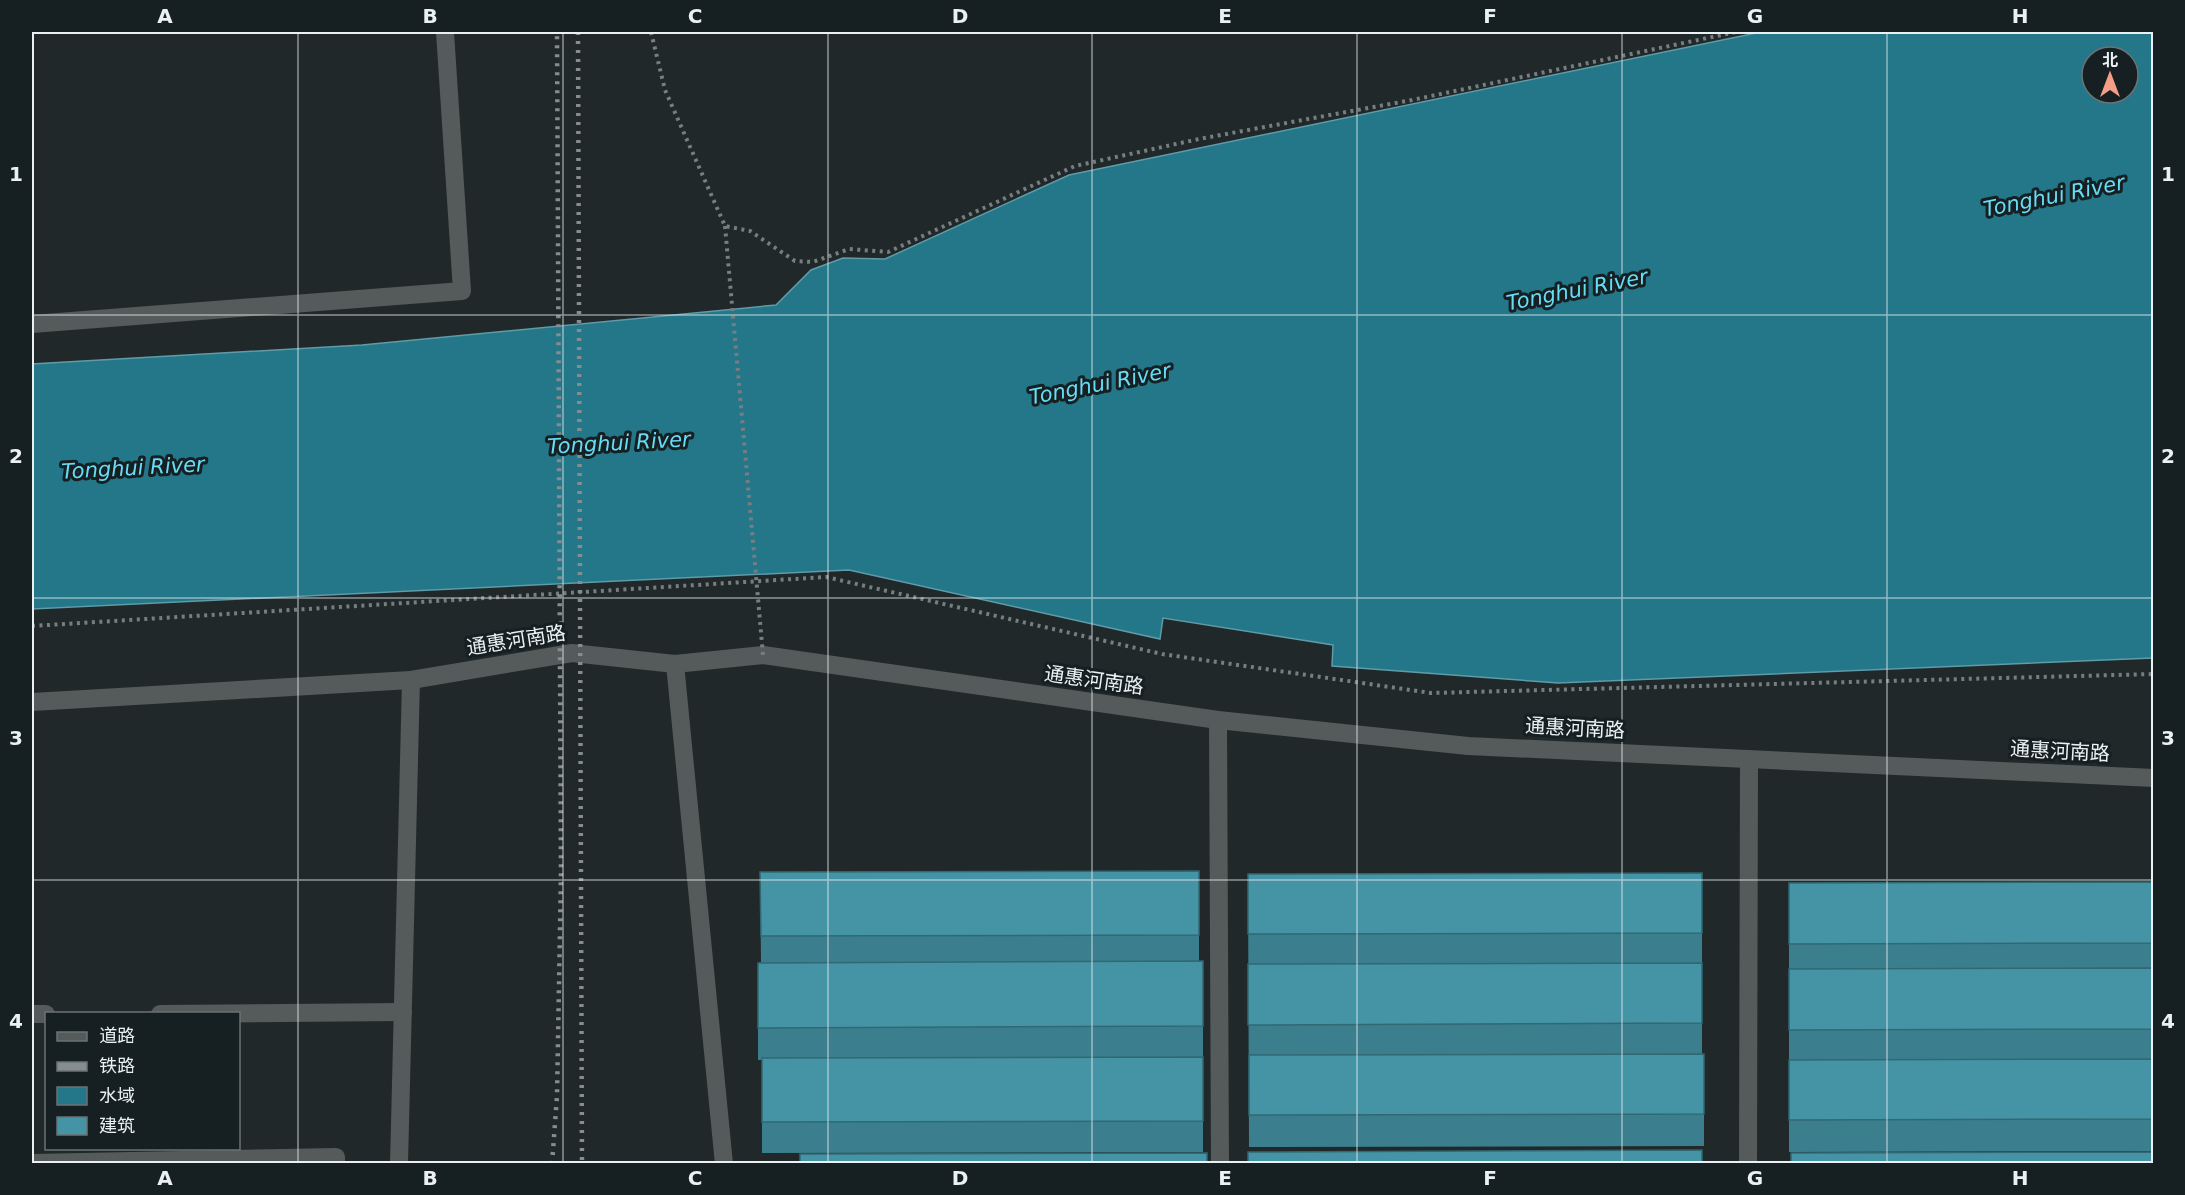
<svg xmlns="http://www.w3.org/2000/svg" width="2185" height="1195" font-family="'DejaVu Sans','Noto Sans SC',sans-serif">
<rect width="100%" height="100%" fill="#20282a"/>
<path fill="#237788" stroke="#5f9ba8" stroke-width="1.5" fill-rule="evenodd" d="M 1761,32 L 2153,32 L 2153,658 L 1558,683 L 1332,666 L 1333,645 L 1163,618 L 1160,639 L 849,570 L 32,609 L 32,364 L 362,345 L 776,305 L 811,270 L 843,258 L 885,259 L 1069,175 ZM 2092,57 L 2128,57 L 2128,93 L 2092,93 Z"/>
<g fill="none" stroke-linecap="round" stroke-linejoin="round">
<g stroke="#777e80" stroke-width="4" stroke-dasharray="3 4.5" stroke-linecap="butt">
<path d="M 651,32 L 665,90 L 725,226 L 750,231 L 795,261 L 813,262 L 849,249 L 888,252 L 1075,166 L 1199,139 L 1412,100 L 1736,32"/>
<path d="M 32,626 L 826,577 L 1162,654 L 1431,693 L 2154,674"/>
</g>
<g stroke="#555a5b" stroke-width="18">
<path d="M 32,324 L 462,291 L 445,32"/>
<path d="M 675,664 L 724,1164"/>
<path d="M 32,702 L 411,680 L 572,653 L 675,664 L 763,655 L 1218,720 L 1468,746 L 2154,778"/>
<path d="M 1218,720 L 1220,1164"/>
<path d="M 32,1014 L 46,1014"/>
<path d="M 160,1014 L 403,1012"/>
<path d="M 32,1163 L 336,1157 L 336,1164"/>
<path d="M 399,1164 L 411,680"/>
<path d="M 1748,1164 L 1749,759"/>
</g>
<g stroke="#878d8f" stroke-width="4.5" stroke-dasharray="3 6" stroke-linecap="butt">
<path d="M 578,32 L 582,1164"/>
<path d="M 552,1164 L 557,1096 L 561,874 L 557,32"/>
</g>
<path stroke="#777e80" stroke-width="4" stroke-dasharray="3 4.5" stroke-linecap="butt" d="M 725,226 L 763,655"/>
</g>
<g fill="#3b7f8e">
<path d="M 1199,871 L 1199,961 L 1203,961 L 1203,1152 L 762,1153 L 762,1060 L 758,1060 L 758,963 L 761,962 L 760,872 Z"/>
<path d="M 1702,873 L 1702,1054 L 1704,1054 L 1704,1146 L 1249,1147 L 1248,874 Z"/>
<path d="M 2154,882 L 2154,1151 L 1789,1152 L 1789,883 Z"/>
</g>
<g fill="#4594a5" stroke="#306874" stroke-width="1.5">
<path d="M 1199,871 L 1199,935 L 761,936 L 760,872 Z"/>
<path d="M 1702,873 L 1702,933 L 1248,934 L 1248,874 Z"/>
<path d="M 2154,882 L 2154,943 L 1789,944 L 1789,883 Z"/>
<path d="M 1203,961 L 1203,1026 L 758,1028 L 758,963 Z"/>
<path d="M 1702,963 L 1702,1023 L 1248,1025 L 1248,964 Z"/>
<path d="M 2154,968 L 2154,1029 L 1789,1030 L 1789,969 Z"/>
<path d="M 1704,1054 L 1704,1114 L 1249,1115 L 1249,1055 Z"/>
<path d="M 1203,1057 L 1203,1121 L 762,1122 L 762,1058 Z"/>
<path d="M 2154,1059 L 2154,1119 L 1789,1120 L 1789,1060 Z"/>
<path d="M 1702,1150 L 1702,1164 L 1248,1164 L 1248,1152 Z"/>
<path d="M 2154,1152 L 2154,1164 L 1791,1164 L 1791,1153 Z"/>
<path d="M 1207,1153 L 1207,1164 L 800,1164 L 800,1154 Z"/>
</g>
<path fill="none" stroke="#ebf0f2" stroke-width="1.5" stroke-opacity="0.55" d="M 298,32 L 298,1164M 563,32 L 563,1164M 828,32 L 828,1164M 1092,32 L 1092,1164M 1357,32 L 1357,1164M 1622,32 L 1622,1164M 1887,32 L 1887,1164M 32,315 L 2154,315M 32,598 L 2154,598M 32,880 L 2154,880"/>
<g text-anchor="middle" stroke-width="6" stroke-linejoin="round" paint-order="stroke">
<g font-size="20" fill="#ebf0f2" stroke="#161f21">
<text transform="translate(516 640) rotate(-9)" y="7">通惠河南路</text>
<text transform="translate(1094 680) rotate(8)" y="7">通惠河南路</text>
<text transform="translate(1575 728) rotate(3)" y="7">通惠河南路</text>
<text transform="translate(2060 751) rotate(3)" y="7">通惠河南路</text>
</g>
<g font-size="21" font-style="italic" fill="#66dcf5" stroke="#161f21">
<text transform="translate(2054 196) rotate(-11)" y="7">Tonghui River</text>
<text transform="translate(1577 290) rotate(-11)" y="7">Tonghui River</text>
<text transform="translate(1100 384) rotate(-11)" y="7">Tonghui River</text>
<text transform="translate(619 443) rotate(-3)" y="7">Tonghui River</text>
<text transform="translate(133 468) rotate(-3)" y="7">Tonghui River</text>
</g>
</g>
<rect width="2185" height="1195" fill="none" stroke="#161f21" stroke-width="66"/>
<rect x="45" y="1012" width="195" height="138" fill="#161f21" stroke="#6b7375" stroke-width="1.5"/>
<rect x="57" y="1032" width="30" height="9" fill="#555a5b" stroke="#6b7375" stroke-width="1.5"/>
<text x="99" y="1042" font-size="18" fill="#ebf0f2">道路</text>
<rect x="57" y="1062" width="30" height="9" fill="#878d8f" stroke="#6b7375" stroke-width="1.5"/>
<text x="99" y="1072" font-size="18" fill="#ebf0f2">铁路</text>
<rect x="57" y="1087" width="30" height="18" fill="#237788" stroke="#6b7375" stroke-width="1.5"/>
<text x="99" y="1102" font-size="18" fill="#ebf0f2">水域</text>
<rect x="57" y="1117" width="30" height="18" fill="#4594a5" stroke="#6b7375" stroke-width="1.5"/>
<text x="99" y="1132" font-size="18" fill="#ebf0f2">建筑</text>
<g transform="translate(2110 75)"><circle r="28" fill="#161f21" stroke="#6b7375" stroke-width="1.5"/>
<path d="M0-4.5L10 22L0 15L-10 22Z" fill="#f49e89"/>
<text y="-9" font-size="16" font-weight="bold" text-anchor="middle" fill="#ebf0f2">北</text>
</g>
<rect x="33" y="33" width="2119" height="1129" fill="none" stroke="#ebf0f2" stroke-width="2"/>
<g font-size="20" text-anchor="middle" font-weight="bold" fill="#ebf0f2">
<text x="165" y="23">A</text>
<text x="430" y="23">B</text>
<text x="695" y="23">C</text>
<text x="960" y="23">D</text>
<text x="1225" y="23">E</text>
<text x="1490" y="23">F</text>
<text x="1755" y="23">G</text>
<text x="2020" y="23">H</text>
<text x="16" y="181">1</text>
<text x="2168" y="181">1</text>
<text x="16" y="463">2</text>
<text x="2168" y="463">2</text>
<text x="16" y="745">3</text>
<text x="2168" y="745">3</text>
<text x="16" y="1028">4</text>
<text x="2168" y="1028">4</text>
<text x="165" y="1185">A</text>
<text x="430" y="1185">B</text>
<text x="695" y="1185">C</text>
<text x="960" y="1185">D</text>
<text x="1225" y="1185">E</text>
<text x="1490" y="1185">F</text>
<text x="1755" y="1185">G</text>
<text x="2020" y="1185">H</text>
</g>
</svg>
